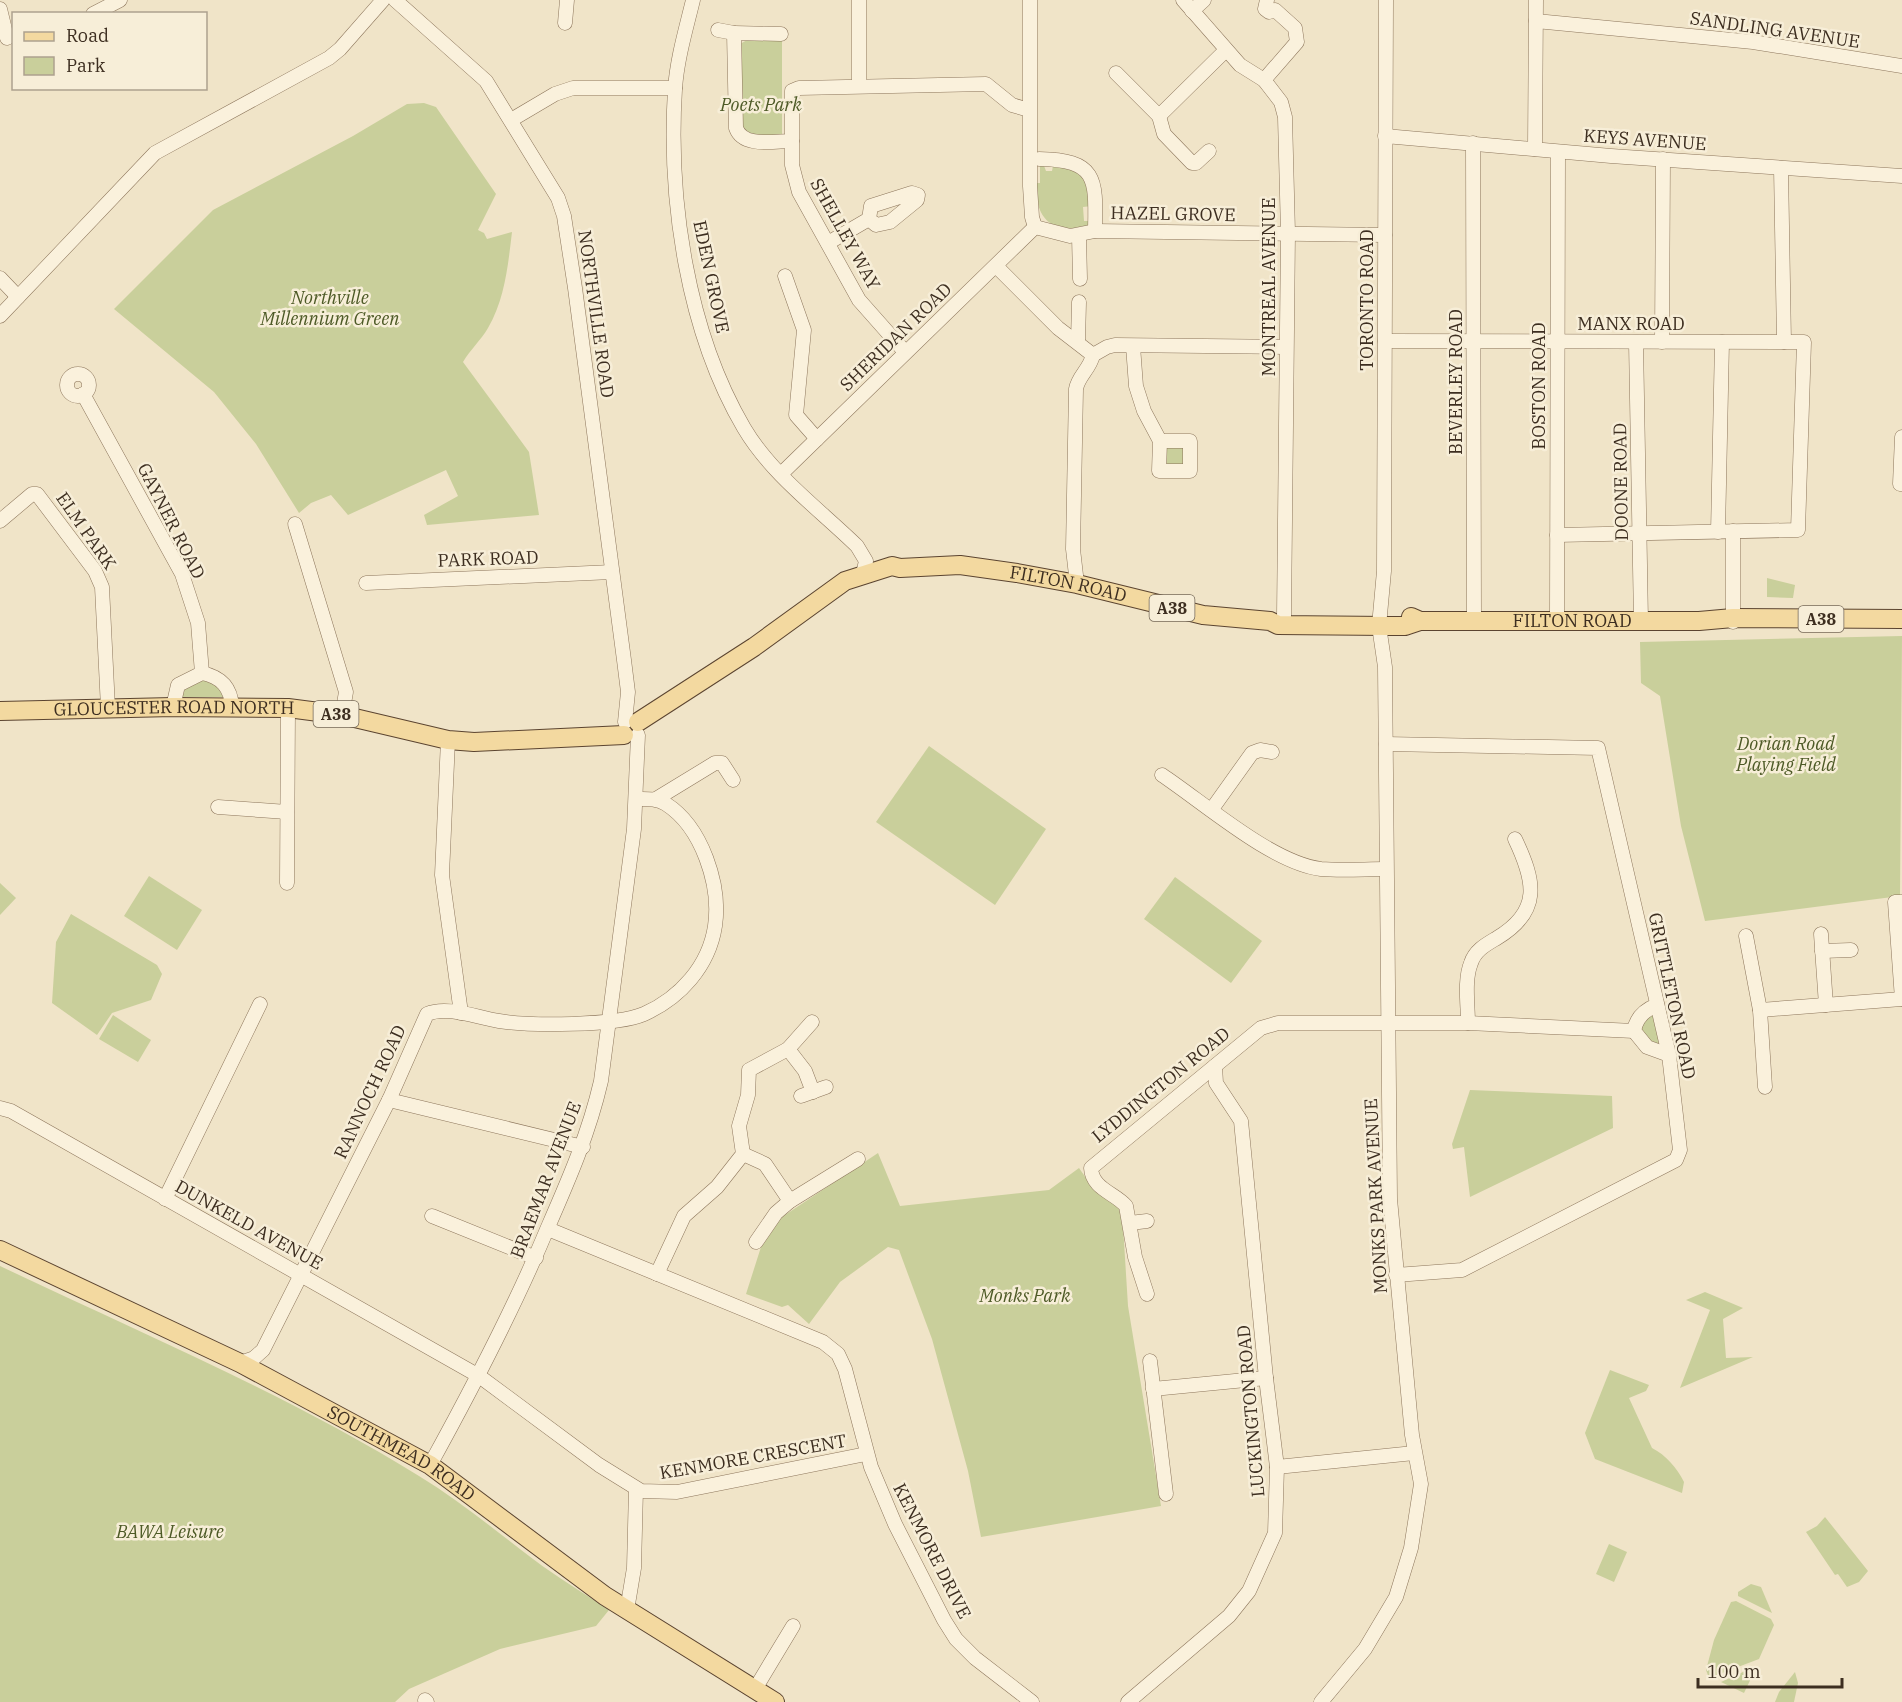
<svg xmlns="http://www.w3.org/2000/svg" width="1902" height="1702" font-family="'IBM Plex Serif',serif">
<rect width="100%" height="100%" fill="#f0e4c8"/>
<g fill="#c9cf9b">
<path d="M 749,39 L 782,40 L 782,136 L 748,137 L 741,132 L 740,44 Z"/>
<path d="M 424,103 L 436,107 L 496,194 L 478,230 L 484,233 L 487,239 L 512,232 C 508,265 505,299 488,328 C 481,340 470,350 463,362 L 529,452 L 539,515 L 427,525 L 424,515 L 458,496 L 446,470 L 348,515 L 331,495 L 311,503 L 299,513 L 256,444 L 214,392 L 114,309 L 213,210 L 353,136 L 407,104 Z"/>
<path d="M 1040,163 L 1043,163 L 1046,171 L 1052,171 L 1053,166 L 1082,171 L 1092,206 L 1083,207 L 1084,221 L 1091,221 L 1090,225 C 1084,229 1078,228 1071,228 C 1042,229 1037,208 1034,183 L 1040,183 Z"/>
<path d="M 1165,446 L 1185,447 L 1185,465 L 1165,465 Z"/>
<path d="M 1767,578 L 1795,585 L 1793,598 L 1767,597 Z"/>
<path d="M 1902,636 L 1900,896 L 1705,921 L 1681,826 L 1660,696 L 1641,683 L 1640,642 Z"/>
<path d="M 210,677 L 227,697 L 178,697 L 180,690 Z"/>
<path d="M 929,746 L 1046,829 L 995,905 L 876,822 Z"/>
<path d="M 149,876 L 202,910 L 177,950 L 124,916 Z"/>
<path d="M 1175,877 L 1262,941 L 1231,983 L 1144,919 Z"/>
<path d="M 0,883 L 16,898 L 0,915 Z"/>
<path d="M 71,914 L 157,965 L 162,974 L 151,1000 L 112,1013 L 97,1035 L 52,1003 L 56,942 Z"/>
<path d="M 1656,1014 L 1662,1048 L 1656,1048 L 1642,1035 L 1641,1025 L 1650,1015 Z"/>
<path d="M 113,1015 L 151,1040 L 138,1062 L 99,1039 Z"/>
<path d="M 1470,1090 L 1612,1096 L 1613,1128 L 1470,1197 L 1464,1147 L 1453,1149 L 1452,1144 Z"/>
<path d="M 878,1153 L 900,1206 L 1049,1190 L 1079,1168 L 1093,1188 L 1122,1210 L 1128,1306 L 1161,1506 L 981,1537 L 968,1471 L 932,1339 L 899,1250 L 888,1247 L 840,1282 L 809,1324 L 788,1305 L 782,1307 L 746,1294 L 761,1247 L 782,1217 Z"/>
<path d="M 0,1266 C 141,1333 286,1394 419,1476 C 460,1501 496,1531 533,1559 C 558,1578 584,1593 609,1610 L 596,1626 L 500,1649 L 409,1689 L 395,1702 L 0,1702 Z"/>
<path d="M 1705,1292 L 1743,1308 L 1723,1319 L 1726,1358 L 1753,1357 L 1680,1388 L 1710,1310 L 1686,1300 Z"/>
<path d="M 1610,1370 L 1649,1385 L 1646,1391 L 1629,1398 L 1652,1448 C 1666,1455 1677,1468 1684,1482 L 1682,1493 L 1595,1459 L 1585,1433 Z"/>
<path d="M 1825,1517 L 1868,1571 L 1859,1582 L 1847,1587 L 1838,1574 L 1835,1575 L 1806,1532 L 1817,1526 Z"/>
<path d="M 1609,1544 L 1627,1552 L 1614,1582 L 1596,1574 Z"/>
<path d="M 1751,1584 L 1761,1587 L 1772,1613 L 1738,1596 L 1738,1592 Z"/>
<path d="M 1736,1601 L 1771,1619 L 1774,1625 L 1759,1659 L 1709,1678 L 1706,1670 L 1714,1640 L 1731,1602 Z"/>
<path d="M 1754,1667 L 1755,1670 L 1744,1693 L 1721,1682 Z"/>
<path d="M 1795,1672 L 1798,1683 L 1794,1702 L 1775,1702 L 1779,1692 Z"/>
</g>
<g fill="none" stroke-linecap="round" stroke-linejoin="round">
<defs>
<g id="minor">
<path d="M 395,0 L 486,81 L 558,198 L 564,216 L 575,288 L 624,660 L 628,692 L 625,722"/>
<path d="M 693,0 C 686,29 677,59 675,89 C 668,200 687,331 744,428 C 771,474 819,509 857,546 L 866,561 L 863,574"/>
<path d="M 859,0 L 859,86"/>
<path d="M 1030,0 L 1030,186 L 1032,217 L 1035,227"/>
<path d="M 1183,0 L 1240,65 L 1264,80 L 1281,102 L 1285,117 L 1288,233 L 1284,617"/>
<path d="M 0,9 L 7,38"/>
<path d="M 1192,11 L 1204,0"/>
<path d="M 93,14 L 120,0"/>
<path d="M 1536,21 L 1753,42 L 1902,66"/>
<path d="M 565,23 L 567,0"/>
<path d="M 718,30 L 734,33"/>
<path d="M 781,34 L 734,33 L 736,128 C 743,148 774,141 792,141"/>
<path d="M 1116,73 L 1159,116 L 1164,134 L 1192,163 L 1196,163 L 1209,151"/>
<path d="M 1264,80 L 1297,42 L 1295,28 L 1275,10 L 1269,12 L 1265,9 L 1267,0"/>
<path d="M 1159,116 L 1226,50"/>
<path d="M 511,120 L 555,94 L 573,88 L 675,88"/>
<path d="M 1385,136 L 1611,156 L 1902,176"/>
<path d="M 1473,143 L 1474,621"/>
<path d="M 1535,149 L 1536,0"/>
<path d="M 1039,159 C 1098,160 1096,179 1095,231"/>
<path d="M 1781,168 L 1784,342"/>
<path d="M 912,193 L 918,195 L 917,200 L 890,222 L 876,225 L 869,219 L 871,206 Z"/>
<path d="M 1035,227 L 1070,236 L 1095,231 L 1385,235"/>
<path d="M 1079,236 L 1080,279"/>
<path d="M 828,243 L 869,219"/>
<path d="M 996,266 L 1058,328 L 1093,355"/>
<path d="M 785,276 L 804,330 L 796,415 L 817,439"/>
<path d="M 0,278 L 18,297"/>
<path d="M 0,316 L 155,153 L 329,58 L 340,49 L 383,0"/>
<path d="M 1078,341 L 1079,302"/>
<path d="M 1385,341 L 1804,342 L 1798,530 L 1557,535"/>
<path d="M 1636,342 L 1641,621"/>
<path d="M 1662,342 L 1663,159"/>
<path d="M 1133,346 L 1136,386 L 1144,411 L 1160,441 L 1159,471 L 1190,471 L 1190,441 L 1160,441"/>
<path d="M 905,352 L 859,300 L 799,192 L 792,165 L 792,91 L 799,88 L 986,84 L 1012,105 L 1029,110"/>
<path d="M 1093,355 L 1107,347 L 1115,345 L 1286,347"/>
<circle cx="78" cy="385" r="11"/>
<path d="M 83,394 L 182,574 L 198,623 L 202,673"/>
<path d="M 1902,437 L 1900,484 L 1902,484"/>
<path d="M 781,474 L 1035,227"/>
<path d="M 0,521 L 32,494 L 37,494 L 95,571 L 102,587 L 108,708"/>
<path d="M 295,524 L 346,692 L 342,715"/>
<path d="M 1733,531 L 1733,622"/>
<path d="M 1718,532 L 1722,342"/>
<path d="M 366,583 L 612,572"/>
<path d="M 1077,584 L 1073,549 L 1076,389 C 1078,376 1090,369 1093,355"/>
<path d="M 1557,621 L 1558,152"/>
<path d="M 173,707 L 178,685 L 202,673 C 221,677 231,687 232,707"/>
<path d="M 448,740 L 442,875 L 461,1013"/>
<path d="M 1386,744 L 1598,748 L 1669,1055 L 1680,1150 L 1676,1160 L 1462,1270 L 1396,1275"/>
<path d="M 1162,775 C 1204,803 1272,863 1321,869 C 1342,871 1365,869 1386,869"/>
<path d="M 656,799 L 715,763 L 722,763 L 733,780"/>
<path d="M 218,807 L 287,812"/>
<path d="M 1212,809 L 1252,753 L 1260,750 L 1272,752"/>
<path d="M 287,883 L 288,708"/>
<path d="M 1821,934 L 1826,1005"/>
<path d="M 1746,936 L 1760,1010 L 1765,1087"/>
<path d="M 1822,951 L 1851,950"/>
<path d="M 1902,999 L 1895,902 L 1902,902"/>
<path d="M 1657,1005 C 1644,1010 1636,1018 1634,1031 L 1647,1047 L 1669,1055"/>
<path d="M 1760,1010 L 1902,999"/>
<path d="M 1468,1023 C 1468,1005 1464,980 1471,963 C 1475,950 1487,944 1497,938 C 1542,911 1535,881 1515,839"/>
<path d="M 788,1049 L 805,1071 L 813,1092"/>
<path d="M 801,1096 L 826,1087"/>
<path d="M 389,1100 L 583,1147"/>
<path d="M 0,1108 L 11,1111 L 479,1376 L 599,1465 L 641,1491 L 677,1492 L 866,1454"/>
<path d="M 743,1154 L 765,1164 L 790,1201"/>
<path d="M 165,1199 L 260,1004"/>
<path d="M 432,1216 L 536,1258"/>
<path d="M 1130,1223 L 1147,1221"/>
<path d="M 548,1229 L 823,1342 L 838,1354 L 845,1369 L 871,1467 L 895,1524 L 944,1620 L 956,1639 L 975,1658 L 1032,1702"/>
<path d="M 756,1242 L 776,1213 L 790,1201 L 858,1159"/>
<path d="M 657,1274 L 684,1216 L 717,1187 L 743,1154 L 739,1126 L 748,1095 L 749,1070 L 788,1049 L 812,1022"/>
<path d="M 1147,1294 L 1135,1257 L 1126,1206 C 1115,1193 1092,1189 1091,1168 L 1261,1028 L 1278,1023 L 1468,1023 L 1634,1031"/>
<path d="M 1150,1361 L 1166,1494"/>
<path d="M 240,1363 L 254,1358 L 263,1350 L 389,1100 L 427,1014 C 447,1005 478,1018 499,1021 C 530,1026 616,1026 644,1014 C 680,998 709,966 715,926 C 721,885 702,827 666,804 C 657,798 646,799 636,799"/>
<path d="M 1153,1389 L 1266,1378"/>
<path d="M 430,1465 C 473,1387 514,1309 548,1227 C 569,1179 589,1133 601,1081 L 634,829 L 638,735"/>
<path d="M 1277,1467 L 1414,1453"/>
<path d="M 627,1610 L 634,1568 L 636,1489"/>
<path d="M 755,1689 L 793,1626"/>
<path d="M 425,1700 L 427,1702"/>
<path d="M 1128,1702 L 1229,1616 L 1249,1591 L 1275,1533 L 1277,1467 L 1266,1378 L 1241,1121 L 1216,1083 L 1215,1066"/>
<path d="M 1321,1702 L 1365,1649 L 1396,1597 L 1411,1548 L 1421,1484 L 1412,1435 L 1390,1199 L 1385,667 L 1379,626 L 1384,571 L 1386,0"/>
</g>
<g id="major">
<path id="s1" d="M 1411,617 L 1420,621 L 1699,621 L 1733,618 L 1902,619"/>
<path id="s2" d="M 0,711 L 173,707 L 288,708 L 342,715 L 448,740 L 474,742 L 624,735"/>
<path id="s3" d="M 638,722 L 754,647 L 845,581 L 892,566 L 900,568 L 960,565 L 1017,573 L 1077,584 L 1203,615 L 1270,621 L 1278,625 L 1388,626 L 1405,626 L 1420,621"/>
<path id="s4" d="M 0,1250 L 240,1363 L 430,1465 L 605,1596 L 775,1702"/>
</g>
</defs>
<use href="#minor" stroke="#8d765c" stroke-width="15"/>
<use href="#major" stroke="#5b4430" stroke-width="20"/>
<use href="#minor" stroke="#faf1dc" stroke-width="14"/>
<use href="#major" stroke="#f3d9a0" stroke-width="18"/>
</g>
<g text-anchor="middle" stroke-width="5" stroke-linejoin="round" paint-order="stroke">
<g fill="#f7eed8" stroke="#756857" stroke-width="1.5">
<rect x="1149.5" y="595" width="45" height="26" rx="4.5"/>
<rect x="1798.5" y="606" width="45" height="26" rx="4.5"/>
<rect x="313.5" y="701" width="45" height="26" rx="4.5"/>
</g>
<g font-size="16" font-weight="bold" fill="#3d2e20">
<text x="1172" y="614">A38</text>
<text x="1821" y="625">A38</text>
<text x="336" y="720">A38</text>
</g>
<g font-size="18" fill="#3d2e20" stroke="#f7eed8">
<text transform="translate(1775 30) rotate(8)" y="6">SANDLING AVENUE</text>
<text transform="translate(1645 140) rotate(4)" y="6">KEYS AVENUE</text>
<text transform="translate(1173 214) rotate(1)" y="6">HAZEL GROVE</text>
<text transform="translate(845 234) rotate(61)" y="6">SHELLEY WAY</text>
<text transform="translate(711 277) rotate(78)" y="6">EDEN GROVE</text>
<text transform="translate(1269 287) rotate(-90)" y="6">MONTREAL AVENUE</text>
<text transform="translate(1367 300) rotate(-90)" y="6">TORONTO ROAD</text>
<text transform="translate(596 314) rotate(82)" y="6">NORTHVILLE ROAD</text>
<text x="1631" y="330">MANX ROAD</text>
<text transform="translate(896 337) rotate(-44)" y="6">SHERIDAN ROAD</text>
<text transform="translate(1456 382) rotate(-90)" y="6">BEVERLEY ROAD</text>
<text transform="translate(1539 386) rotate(-90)" y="6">BOSTON ROAD</text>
<text transform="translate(1621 482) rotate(-91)" y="6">DOONE ROAD</text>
<text transform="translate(171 521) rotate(63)" y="6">GAYNER ROAD</text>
<text transform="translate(86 531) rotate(55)" y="6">ELM PARK</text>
<text transform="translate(488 559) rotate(-2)" y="6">PARK ROAD</text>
<text dy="6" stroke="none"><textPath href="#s3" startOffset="478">FILTON ROAD</textPath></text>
<text dy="6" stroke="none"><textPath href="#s1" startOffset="162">FILTON ROAD</textPath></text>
<text dy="6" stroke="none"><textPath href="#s2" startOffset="174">GLOUCESTER ROAD NORTH</textPath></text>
<text transform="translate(1672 996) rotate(78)" y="6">GRITTLETON ROAD</text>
<text transform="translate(1161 1085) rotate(-39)" y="6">LYDDINGTON ROAD</text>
<text transform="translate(370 1092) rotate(-65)" y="6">RANNOCH ROAD</text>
<text transform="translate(546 1180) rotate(-69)" y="6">BRAEMAR AVENUE</text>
<text transform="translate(1376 1196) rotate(-93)" y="6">MONKS PARK AVENUE</text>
<text transform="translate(249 1225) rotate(29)" y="6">DUNKELD AVENUE</text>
<text transform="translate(1251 1411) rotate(-95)" y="6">LUCKINGTON ROAD</text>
<text dy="6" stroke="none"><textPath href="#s4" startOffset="450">SOUTHMEAD ROAD</textPath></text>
<text transform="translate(753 1457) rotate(-10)" y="6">KENMORE CRESCENT</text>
<text transform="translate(932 1551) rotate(63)" y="6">KENMORE DRIVE</text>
</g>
<g font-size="18" font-style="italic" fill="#4d5a26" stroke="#f7eed8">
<text x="761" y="111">Poets Park</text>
<text x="330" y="304">Northville<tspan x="330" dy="21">Millennium Green</tspan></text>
<text x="1786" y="750">Dorian Road<tspan x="1786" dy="21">Playing Field</tspan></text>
<text x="1025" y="1302">Monks Park</text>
<text x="170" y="1538">BAWA Leisure</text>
</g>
</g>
<rect x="12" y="12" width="195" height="78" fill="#f7eed8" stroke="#ada18e" stroke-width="1.5"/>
<rect x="24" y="32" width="30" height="9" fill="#f3d9a0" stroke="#ada18e" stroke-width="1.5"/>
<text x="66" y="42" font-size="18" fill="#3d2e20">Road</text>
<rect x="24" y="57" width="30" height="18" fill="#c9cf9b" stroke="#ada18e" stroke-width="1.5"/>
<text x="66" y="72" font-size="18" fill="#3d2e20">Park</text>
<path d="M1698 1678v9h144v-9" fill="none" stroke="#3d2e20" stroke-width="3"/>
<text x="1707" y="1678" font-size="18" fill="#3d2e20" stroke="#f7eed8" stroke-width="4.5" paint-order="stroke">100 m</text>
</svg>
